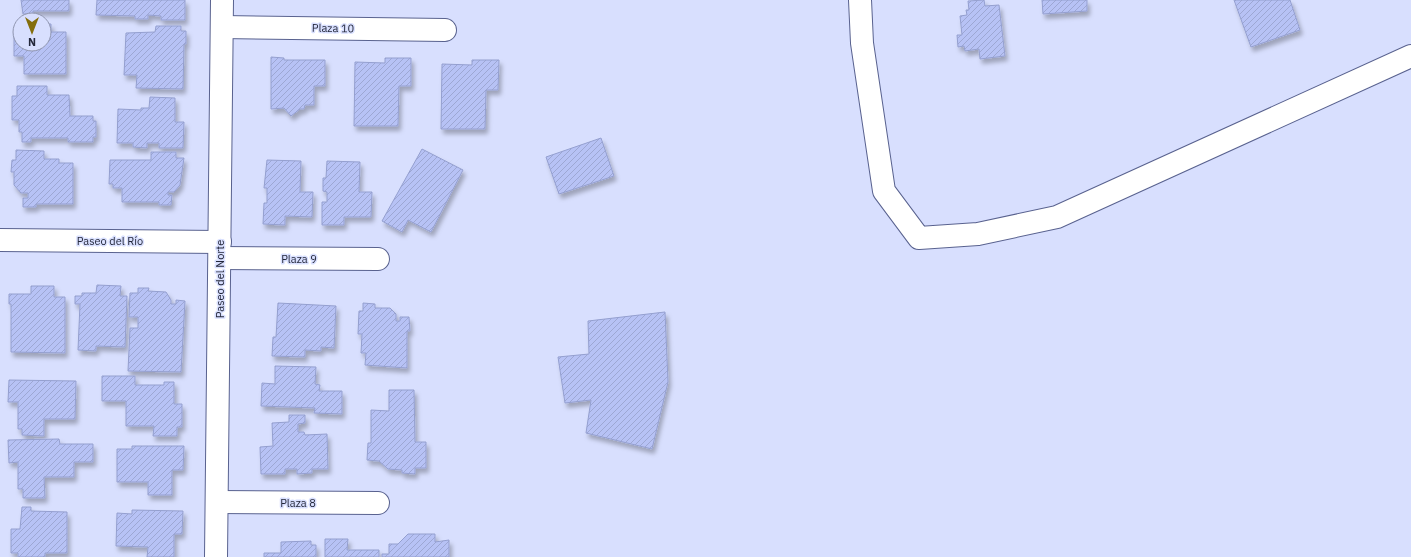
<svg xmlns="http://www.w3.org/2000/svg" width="1411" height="557" font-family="'IBM Plex Sans',sans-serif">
<defs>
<pattern id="building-hatch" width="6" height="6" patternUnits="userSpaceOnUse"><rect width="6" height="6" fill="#b7c2f5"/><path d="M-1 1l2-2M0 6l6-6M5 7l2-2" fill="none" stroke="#9da7d3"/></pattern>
<filter id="shadow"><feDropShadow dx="2.5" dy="4.5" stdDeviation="2" flood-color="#0004"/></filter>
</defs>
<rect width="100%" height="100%" fill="#d8dffe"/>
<g fill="url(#building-hatch)" stroke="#949fcf" filter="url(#shadow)">
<path d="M 21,0 L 69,0 L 69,11 L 33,11 L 33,14 L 23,14 Z"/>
<path d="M 97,0 L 185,0 L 185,20 L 161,20 L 161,16 L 148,15 L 148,19 L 135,19 L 135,16 L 96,15 Z"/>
<path d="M 984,0 L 985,6 L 999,5 L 1005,56 L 980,59 L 979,49 L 965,51 L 964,46 L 958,47 L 957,35 L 962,35 L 960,16 L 967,15 L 966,10 L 969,10 L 968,1 Z"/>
<path d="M 1042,0 L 1087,0 L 1087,11 L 1043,14 Z"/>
<path d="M 1234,0 L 1290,0 L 1300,30 L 1251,47 Z"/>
<path d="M 20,24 L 20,44 L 44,44 L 44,24 L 51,24 L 51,32 L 66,32 L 66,74 L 24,74 L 24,56 L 14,56 L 14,32 L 16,32 L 16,25 Z"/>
<path d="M 156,26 L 181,26 L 181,31 L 186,31 L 186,44 L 184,44 L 183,89 L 136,88 L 137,75 L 124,75 L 126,33 L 155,32 Z"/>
<path d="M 271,57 L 284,58 L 284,60 L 325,60 L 325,86 L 314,86 L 314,105 L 305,105 L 304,109 L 300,109 L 291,116 L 284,108 L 271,109 Z"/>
<path d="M 385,58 L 411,58 L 411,86 L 399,86 L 398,126 L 354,126 L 355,62 L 385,63 Z"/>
<path d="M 472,60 L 499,60 L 498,90 L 486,90 L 485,129 L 441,129 L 442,64 L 472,65 Z"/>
<path d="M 17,86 L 47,86 L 47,95 L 69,95 L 70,116 L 93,116 L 93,121 L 96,121 L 96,137 L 93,137 L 93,142 L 68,142 L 68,138 L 31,138 L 31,142 L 22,142 L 22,132 L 19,132 L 19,120 L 12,120 L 12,96 L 17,96 Z"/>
<path d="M 150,97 L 175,98 L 175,122 L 184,122 L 183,148 L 159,148 L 159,143 L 147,143 L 147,148 L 133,147 L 133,143 L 117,143 L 118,109 L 141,110 L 141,108 L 149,108 Z"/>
<path d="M 601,138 L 614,176 L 559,194 L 546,157 Z"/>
<path d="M 422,149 L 463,170 L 431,232 L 408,220 L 402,232 L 382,221 Z"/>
<path d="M 16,150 L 44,151 L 44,159 L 59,159 L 59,163 L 73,163 L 73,204 L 36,204 L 36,207 L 23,207 L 23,198 L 28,198 L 28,193 L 21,193 L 14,185 L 14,172 L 11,172 L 12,160 L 16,160 Z"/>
<path d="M 151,152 L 176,152 L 176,158 L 184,158 L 180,185 L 174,192 L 168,192 L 168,195 L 172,195 L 171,205 L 159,205 L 159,202 L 122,202 L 122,188 L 113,188 L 113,184 L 109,184 L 110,160 L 151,160 Z"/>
<path d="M 267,160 L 301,161 L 300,192 L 313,192 L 312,217 L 285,216 L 285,225 L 263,224 L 264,203 L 267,203 L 267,188 L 264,188 Z"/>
<path d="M 327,161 L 360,162 L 359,192 L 372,192 L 371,217 L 344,217 L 344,225 L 322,225 L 322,202 L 327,202 L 327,192 L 323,191 L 323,178 L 326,178 Z"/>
<path d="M 97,285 L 121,286 L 120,296 L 127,296 L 125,347 L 96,346 L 96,351 L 78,350 L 80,304 L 75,304 L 75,296 L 82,296 L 82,293 L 96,293 Z"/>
<path d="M 31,286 L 54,286 L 54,297 L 65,297 L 65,353 L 11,352 L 11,304 L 9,304 L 9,294 L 31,294 Z"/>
<path d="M 138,288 L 149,288 L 148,291 L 166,292 L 171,300 L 171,304 L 176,304 L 176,300 L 185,301 L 181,372 L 128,371 L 130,328 L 138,328 L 138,317 L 129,317 L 130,293 L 138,293 Z"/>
<path d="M 278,303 L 336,306 L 334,348 L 321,347 L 321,351 L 305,350 L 305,357 L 272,356 L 273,337 L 276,337 Z"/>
<path d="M 363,303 L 375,304 L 375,308 L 390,308 L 396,314 L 396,321 L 400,321 L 400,317 L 409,317 L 410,331 L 407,331 L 407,368 L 365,365 L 366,353 L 361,353 L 362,334 L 358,334 L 359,311 L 363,311 Z"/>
<path d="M 665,312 L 668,382 L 652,449 L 586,433 L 591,400 L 565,403 L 558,357 L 589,354 L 588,321 Z"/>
<path d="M 275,366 L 316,367 L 315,384 L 320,385 L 319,391 L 342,391 L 342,414 L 314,413 L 315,408 L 261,406 L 262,383 L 275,384 Z"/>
<path d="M 102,376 L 135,376 L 135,385 L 164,385 L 164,382 L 174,382 L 174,404 L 182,404 L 182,427 L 177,427 L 177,436 L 153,436 L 154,426 L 126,426 L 126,401 L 102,401 Z"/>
<path d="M 9,380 L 76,381 L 75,419 L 44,419 L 44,436 L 22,435 L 22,429 L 18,429 L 18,402 L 8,402 Z"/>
<path d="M 389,390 L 414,390 L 415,442 L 426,442 L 426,468 L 415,468 L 415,474 L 402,473 L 402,470 L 388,469 L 379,461 L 367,460 L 368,443 L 371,443 L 371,410 L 389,411 Z"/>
<path d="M 289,415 L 305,415 L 305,423 L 298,424 L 298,432 L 304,432 L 305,435 L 327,434 L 328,469 L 312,469 L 312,473 L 297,474 L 297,469 L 285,469 L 285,474 L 261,474 L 260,447 L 273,446 L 272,423 L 289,422 Z"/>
<path d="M 59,439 L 60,444 L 93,444 L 93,462 L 74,462 L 74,477 L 44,477 L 45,498 L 23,498 L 23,489 L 18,489 L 18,462 L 9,463 L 8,440 Z"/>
<path d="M 132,446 L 184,446 L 183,470 L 172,470 L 172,495 L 148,495 L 148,482 L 117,482 L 117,449 L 132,449 Z"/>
<path d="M 22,507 L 31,507 L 31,511 L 67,512 L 67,553 L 45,553 L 45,557 L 18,557 L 18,553 L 11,553 L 11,529 L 20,529 Z"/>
<path d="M 132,510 L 183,511 L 182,534 L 174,534 L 174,557 L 147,557 L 148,547 L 116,546 L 117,513 L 132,514 Z"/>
<path d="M 408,534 L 435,534 L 435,542 L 449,540 L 449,557 L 382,557 L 382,554 L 389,554 L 389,544 L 398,544 Z"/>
<path d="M 325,539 L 348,539 L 347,550 L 379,550 L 379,557 L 325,557 Z"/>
<path d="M 311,541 L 311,545 L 316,545 L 316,557 L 264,557 L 264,553 L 281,553 L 281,542 Z"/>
</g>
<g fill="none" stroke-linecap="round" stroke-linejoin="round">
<defs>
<g id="minor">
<path d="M 860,0 L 862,43 L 884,191 L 919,238 L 978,234 L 1057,217 L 1411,56"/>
<path d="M 222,27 L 445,30"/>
<path d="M 0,240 L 220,242"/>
<path d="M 220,258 L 378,259"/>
<path d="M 217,502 L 378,503"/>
<path d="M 216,557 L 222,0"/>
</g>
</defs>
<use href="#minor" stroke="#59628f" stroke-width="24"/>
<use href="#minor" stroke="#fff" stroke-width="22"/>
</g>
<g text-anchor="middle" stroke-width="3" stroke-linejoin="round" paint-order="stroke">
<g font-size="11" fill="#24283b" stroke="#d8dffe">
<text transform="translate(333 28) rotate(1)" y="4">Plaza 10</text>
<text x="110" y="245">Paseo del Río</text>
<text x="299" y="263">Plaza 9</text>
<text transform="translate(220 279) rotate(-90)" y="4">Paseo del Norte</text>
<text x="298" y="507">Plaza 8</text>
</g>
</g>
<g transform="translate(32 32) rotate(180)"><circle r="19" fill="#d8dffe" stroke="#9096b0"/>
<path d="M0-3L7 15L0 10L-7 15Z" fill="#846e0c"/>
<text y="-6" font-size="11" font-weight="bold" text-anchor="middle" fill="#24283b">N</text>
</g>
</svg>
